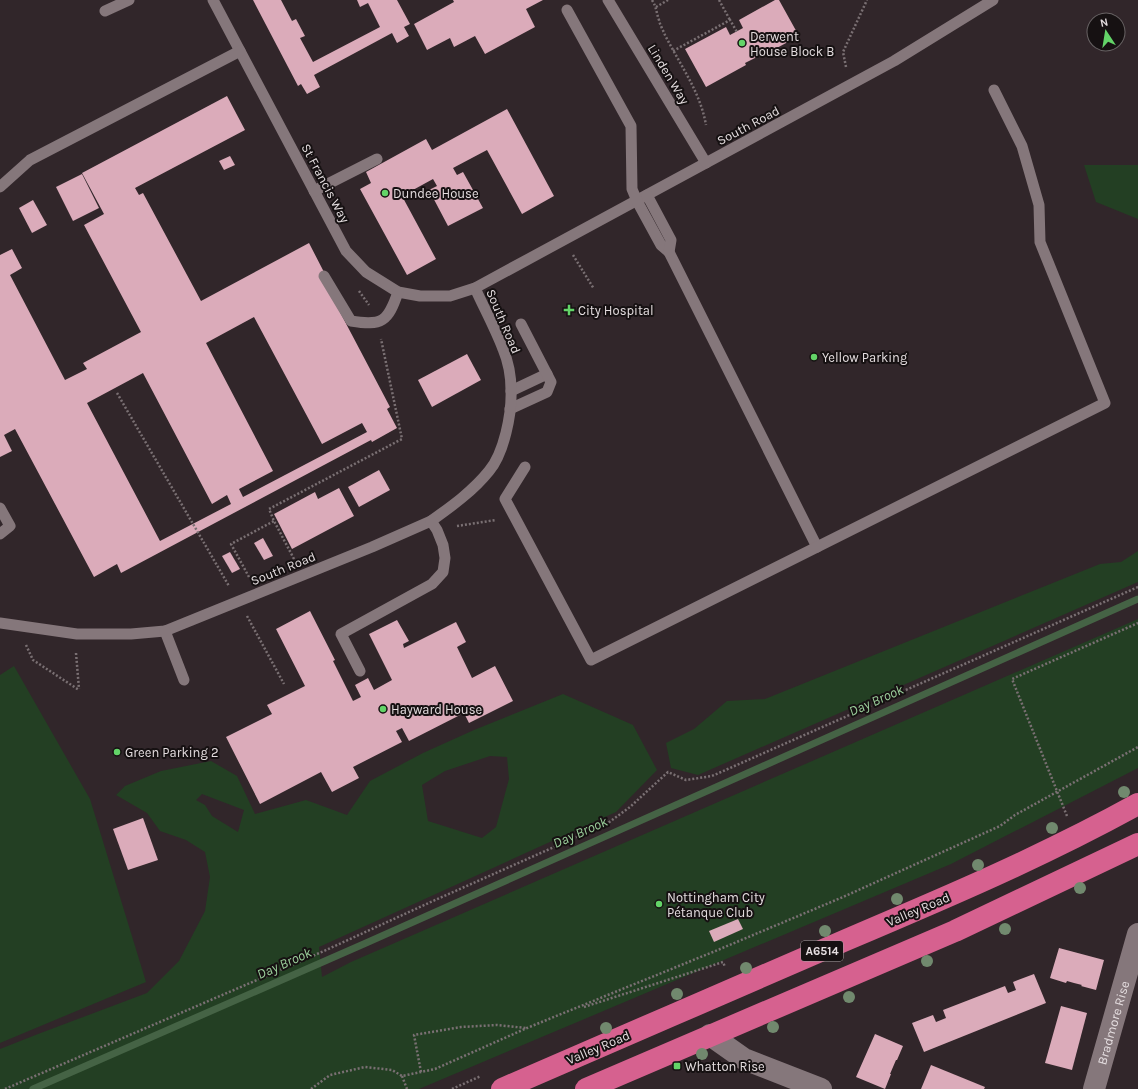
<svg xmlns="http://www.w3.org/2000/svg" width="1138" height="1089" font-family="Karla,sans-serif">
<rect width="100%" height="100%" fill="#31262a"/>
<g fill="#233f23" fill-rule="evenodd">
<path d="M 1084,165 L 1138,165 L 1138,219 L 1096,202 Z"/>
<path d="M 1138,551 L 1138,582 L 698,775 L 671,768 L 666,743 L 694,729 L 727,701 L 765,699 L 1100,564 L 1121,562 Z"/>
<path d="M 1138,619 L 1138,768 L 951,864 L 419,1089 L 0,1089 L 0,1049 L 38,1034 L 147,993 L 179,961 L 205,911 L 210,877 L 205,852 L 186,840 L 160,831 L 147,813 L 116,795 L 125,786 L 161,771 L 211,761 L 237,776 L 255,814 L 306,800 L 347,815 L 370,781 L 423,753 L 474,730 L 563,694 L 633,725 L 657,770 L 616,812 L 319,947 L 322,977 L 351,962 ZM 490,756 L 507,757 L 509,779 L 496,827 L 482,838 L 428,821 L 422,785 L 445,771 ZM 202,794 L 244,810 L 238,832 L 212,816 L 205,805 L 196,800 Z"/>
<path d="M 14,666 L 90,799 L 146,982 L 0,1043 L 0,675 Z"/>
</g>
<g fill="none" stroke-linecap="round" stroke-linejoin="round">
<path stroke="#456345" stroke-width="7" d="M 33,1089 L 366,943 L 1138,599"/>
</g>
<g fill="#dbabba" fill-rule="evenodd">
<path d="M 253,0 L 281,0 L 292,21 L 296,19 L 305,36 L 300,38 L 313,62 L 380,27 L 368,3 L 360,7 L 357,0 L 397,0 L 410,24 L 404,27 L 409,36 L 397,43 L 392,33 L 314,75 L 320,87 L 307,94 L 301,84 L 298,86 Z"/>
<path d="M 453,0 L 543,0 L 526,9 L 535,27 L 485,54 L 475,36 L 454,47 L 450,38 L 427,50 L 414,24 L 454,2 Z"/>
<path d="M 775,0 L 779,0 L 799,36 L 760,57 L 759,56 L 745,63 L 746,65 L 706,87 L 685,49 L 726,27 L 730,35 L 743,28 L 739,20 Z"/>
<path d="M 227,96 L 245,130 L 135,188 L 139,195 L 143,193 L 201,301 L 309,243 L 326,276 L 322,278 L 390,407 L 387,409 L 397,428 L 372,442 L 371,440 L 121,573 L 117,564 L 94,577 L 15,429 L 4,435 L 12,451 L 0,457 L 0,255 L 12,249 L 22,268 L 10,275 L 65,380 L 87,369 L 83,363 L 141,332 L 84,225 L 104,214 L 82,173 ZM 254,317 L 322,444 L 362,423 L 367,432 L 243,497 L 239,489 L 273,471 L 206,343 ZM 143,373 L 212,504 L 227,495 L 231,504 L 160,541 L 87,403 Z"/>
<path d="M 507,109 L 554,196 L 522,214 L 487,150 L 453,168 L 457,175 L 463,172 L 483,208 L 448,226 L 429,190 L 437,186 L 433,179 L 402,196 L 436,259 L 407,275 L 360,189 L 371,183 L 366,172 L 426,139 L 432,150 Z"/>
<path d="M 230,156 L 235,165 L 224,170 L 219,161 Z"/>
<path d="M 82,174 L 99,208 L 73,221 L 56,187 Z"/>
<path d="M 33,200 L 47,225 L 32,233 L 19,208 Z"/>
<path d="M 467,354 L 481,380 L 432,407 L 418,380 Z"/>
<path d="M 379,470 L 390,490 L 359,507 L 348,487 Z"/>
<path d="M 339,488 L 354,516 L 292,549 L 274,514 L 315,492 L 318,499 Z"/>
<path d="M 263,538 L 273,556 L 264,560 L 254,543 Z"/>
<path d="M 230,552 L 240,569 L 232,573 L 222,556 Z"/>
<path d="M 310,611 L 335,660 L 333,661 L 353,701 L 361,697 L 355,685 L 368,678 L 374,690 L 392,680 L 369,634 L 397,620 L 409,641 L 403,644 L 404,648 L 456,622 L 466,642 L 457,647 L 472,678 L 495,666 L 513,701 L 469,723 L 464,713 L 409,741 L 402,728 L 396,731 L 402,742 L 353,767 L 359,778 L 332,792 L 321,772 L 260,804 L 226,737 L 272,714 L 267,705 L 305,686 L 276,629 Z"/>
<path d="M 143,818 L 158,860 L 128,870 L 113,829 Z"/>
<path d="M 738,919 L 743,929 L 714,942 L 709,931 Z"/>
<path d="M 1059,948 L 1104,960 L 1096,990 L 1081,986 L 1082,985 L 1074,983 L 1067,981 L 1066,983 L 1050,978 Z"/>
<path d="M 1034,974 L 1046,1003 L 924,1052 L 912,1023 L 933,1015 L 936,1022 L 946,1018 L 943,1010 L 1005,986 L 1008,993 L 1016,990 L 1013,982 Z"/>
<path d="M 1061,1006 L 1087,1013 L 1072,1070 L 1045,1063 Z"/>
<path d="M 875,1034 L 903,1046 L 897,1060 L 896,1060 L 890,1074 L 891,1074 L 885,1089 L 856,1077 Z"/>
<path d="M 931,1065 L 985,1087 L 984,1089 L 921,1089 Z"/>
</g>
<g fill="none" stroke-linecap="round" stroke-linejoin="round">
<g stroke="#7a7073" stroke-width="2.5" stroke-dasharray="2 2" stroke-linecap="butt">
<path d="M 652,0 C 657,8 656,12 659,20 C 660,25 663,30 665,35 C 680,65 700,91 706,125"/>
<path d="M 719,0 L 730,20"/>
<path d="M 656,7 L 668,0"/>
<path d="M 673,51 L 730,20 L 737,32"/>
<path d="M 846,67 L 843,52 L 867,0"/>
<path d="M 573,255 L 594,289"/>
<path d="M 359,291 L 369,305"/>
<path d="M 117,393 L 229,586"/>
<path d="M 457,526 L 496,520"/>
<path d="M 294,559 L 274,521 L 269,509 L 402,439 L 381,339"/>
<path d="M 249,577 L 231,544 L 274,521"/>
<path d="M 247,616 L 284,684"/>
<path d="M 26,645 L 33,660 L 79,690"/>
<path d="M 76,653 L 79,689"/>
<path d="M 1067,816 L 1012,679 L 1138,623"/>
<path d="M 584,1007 L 723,962 L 725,967"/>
<path d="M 421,1072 L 414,1035 L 461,1027 L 497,1025 L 526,1028"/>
<path d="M 402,1076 L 407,1089"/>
<path d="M 5,1089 L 324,951 L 433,901 L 608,823 L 630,807 L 668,772 L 686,780 L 712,776 L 1138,587"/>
<path d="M 311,1089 L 330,1075 L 365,1067 L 392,1070 L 402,1076 L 435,1069 L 527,1028 L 713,952 L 843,897 L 1000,826 L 1015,815 L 1138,747"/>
<path d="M 452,1089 L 481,1076"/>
</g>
<g stroke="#85777b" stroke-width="11">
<path d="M 213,0 L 346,251 L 366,272 L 398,292 L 420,296 L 450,296 L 475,288 L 894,61 L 993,0"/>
<path d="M 608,0 L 706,163"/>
<path d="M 567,10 L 631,126 L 632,189 L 637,201 L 661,245 L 669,252 L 817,547"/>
<path d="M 105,11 L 129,0"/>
<path d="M 0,187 L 30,160 L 240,51"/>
<path d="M 314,191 L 377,159"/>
<path d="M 647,195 L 671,240 L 669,252"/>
<path d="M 324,276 L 351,321 C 382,326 388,322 398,292"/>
<path d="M 511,391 L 547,374"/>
<path d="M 510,409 L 547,392 L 551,382 L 521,324"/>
<path d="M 525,467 L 505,499 L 591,660 L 1105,403 L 1040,242 L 1039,205 L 1022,146 L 994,90"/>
<path d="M 0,508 L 10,526 L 0,534"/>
<path d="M 0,623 L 77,634 L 131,634 L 165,631 L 372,547 L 431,521 C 452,506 473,491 489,471 C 504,453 512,414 511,390 C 511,377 508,361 503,349 C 495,328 484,308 475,288"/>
<path d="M 165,631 L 184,680"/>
<path d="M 360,671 L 341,634 L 432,584 L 443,572 L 445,558 L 443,545 L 437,530 L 431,521"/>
</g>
<g stroke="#85777b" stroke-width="22">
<path d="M 710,1035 L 744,1059 L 821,1089"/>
<path id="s1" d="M 1094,1089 L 1138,934"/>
</g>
<g stroke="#d6618f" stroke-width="22">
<path d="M 502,1089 C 617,1039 731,990 846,940 C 945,898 1044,856 1138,804"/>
<path d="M 586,1089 L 955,931 L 1138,844"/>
</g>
</g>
<g fill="#71896e">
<circle cx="1124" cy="792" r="6"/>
<circle cx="1052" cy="828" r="6"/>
<circle cx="978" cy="865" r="6"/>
<circle cx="1080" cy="888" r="6"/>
<circle cx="897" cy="899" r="6"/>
<circle cx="1005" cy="929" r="6"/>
<circle cx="825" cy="931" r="6"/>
<circle cx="927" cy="961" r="6"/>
<circle cx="746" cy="968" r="6"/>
<circle cx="677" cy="994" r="6"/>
<circle cx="849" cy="997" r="6"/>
<circle cx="773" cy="1027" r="6"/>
<circle cx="606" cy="1028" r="6"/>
<circle cx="702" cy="1054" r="6"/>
</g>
<g fill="#63d468" stroke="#161112" stroke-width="1.5">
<circle cx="742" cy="43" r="4"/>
<circle cx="385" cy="193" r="4"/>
<path d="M567 304h4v4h4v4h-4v4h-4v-4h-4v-4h4z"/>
<circle cx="814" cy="357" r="4"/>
<circle cx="383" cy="709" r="4"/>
<circle cx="117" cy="752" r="4"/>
<circle cx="659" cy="904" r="4"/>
<rect x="673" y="1062" width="8" height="8" rx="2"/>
</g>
<g text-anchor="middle" stroke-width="4" stroke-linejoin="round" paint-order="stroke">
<rect fill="#161112" stroke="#a6a0a2" stroke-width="1" x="801" y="941" width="42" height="20" rx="3"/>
<g font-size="12" font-weight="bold" fill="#e4dddf">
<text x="822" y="955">A6514</text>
</g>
<g font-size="13" fill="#e4dddf" stroke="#161112" text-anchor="start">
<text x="750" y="41">Derwent<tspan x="750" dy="15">House Block B</tspan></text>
<text x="393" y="198">Dundee House</text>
<text x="578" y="315">City Hospital</text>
<text x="822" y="362">Yellow Parking</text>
<text x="391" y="714">Hayward House</text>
<text x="125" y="757">Green Parking 2</text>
<text x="667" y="902">Nottingham City<tspan x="667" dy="15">Pétanque Club</tspan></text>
<text x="685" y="1071">Whatton Rise</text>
</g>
<g font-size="13" fill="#e4dddf" stroke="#161112">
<text transform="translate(669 74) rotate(59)" y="5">Linden Way</text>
<text transform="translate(748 125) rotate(-28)" y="5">South Road</text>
<text transform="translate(326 183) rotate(62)" y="5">St Francis Way</text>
<text transform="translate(504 321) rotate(67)" y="5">South Road</text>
<text transform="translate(283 568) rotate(-22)" y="5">South Road</text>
<text transform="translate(918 909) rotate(-23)" y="5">Valley Road</text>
<text dy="5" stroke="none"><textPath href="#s1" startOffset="69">Bradmore Rise</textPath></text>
<text transform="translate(598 1047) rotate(-23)" y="5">Valley Road</text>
</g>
<g font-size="14" font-style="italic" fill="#9bce9b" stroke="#161112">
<text transform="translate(876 700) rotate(-24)" y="5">Day Brook</text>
<text transform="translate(580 832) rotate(-24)" y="5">Day Brook</text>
<text transform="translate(284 963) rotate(-24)" y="5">Day Brook</text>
</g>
</g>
<g transform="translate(1106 32) rotate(348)"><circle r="19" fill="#161112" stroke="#686364"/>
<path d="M0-3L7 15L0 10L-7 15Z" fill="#63d468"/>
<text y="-6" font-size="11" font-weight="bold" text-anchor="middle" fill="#e4dddf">N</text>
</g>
</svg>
